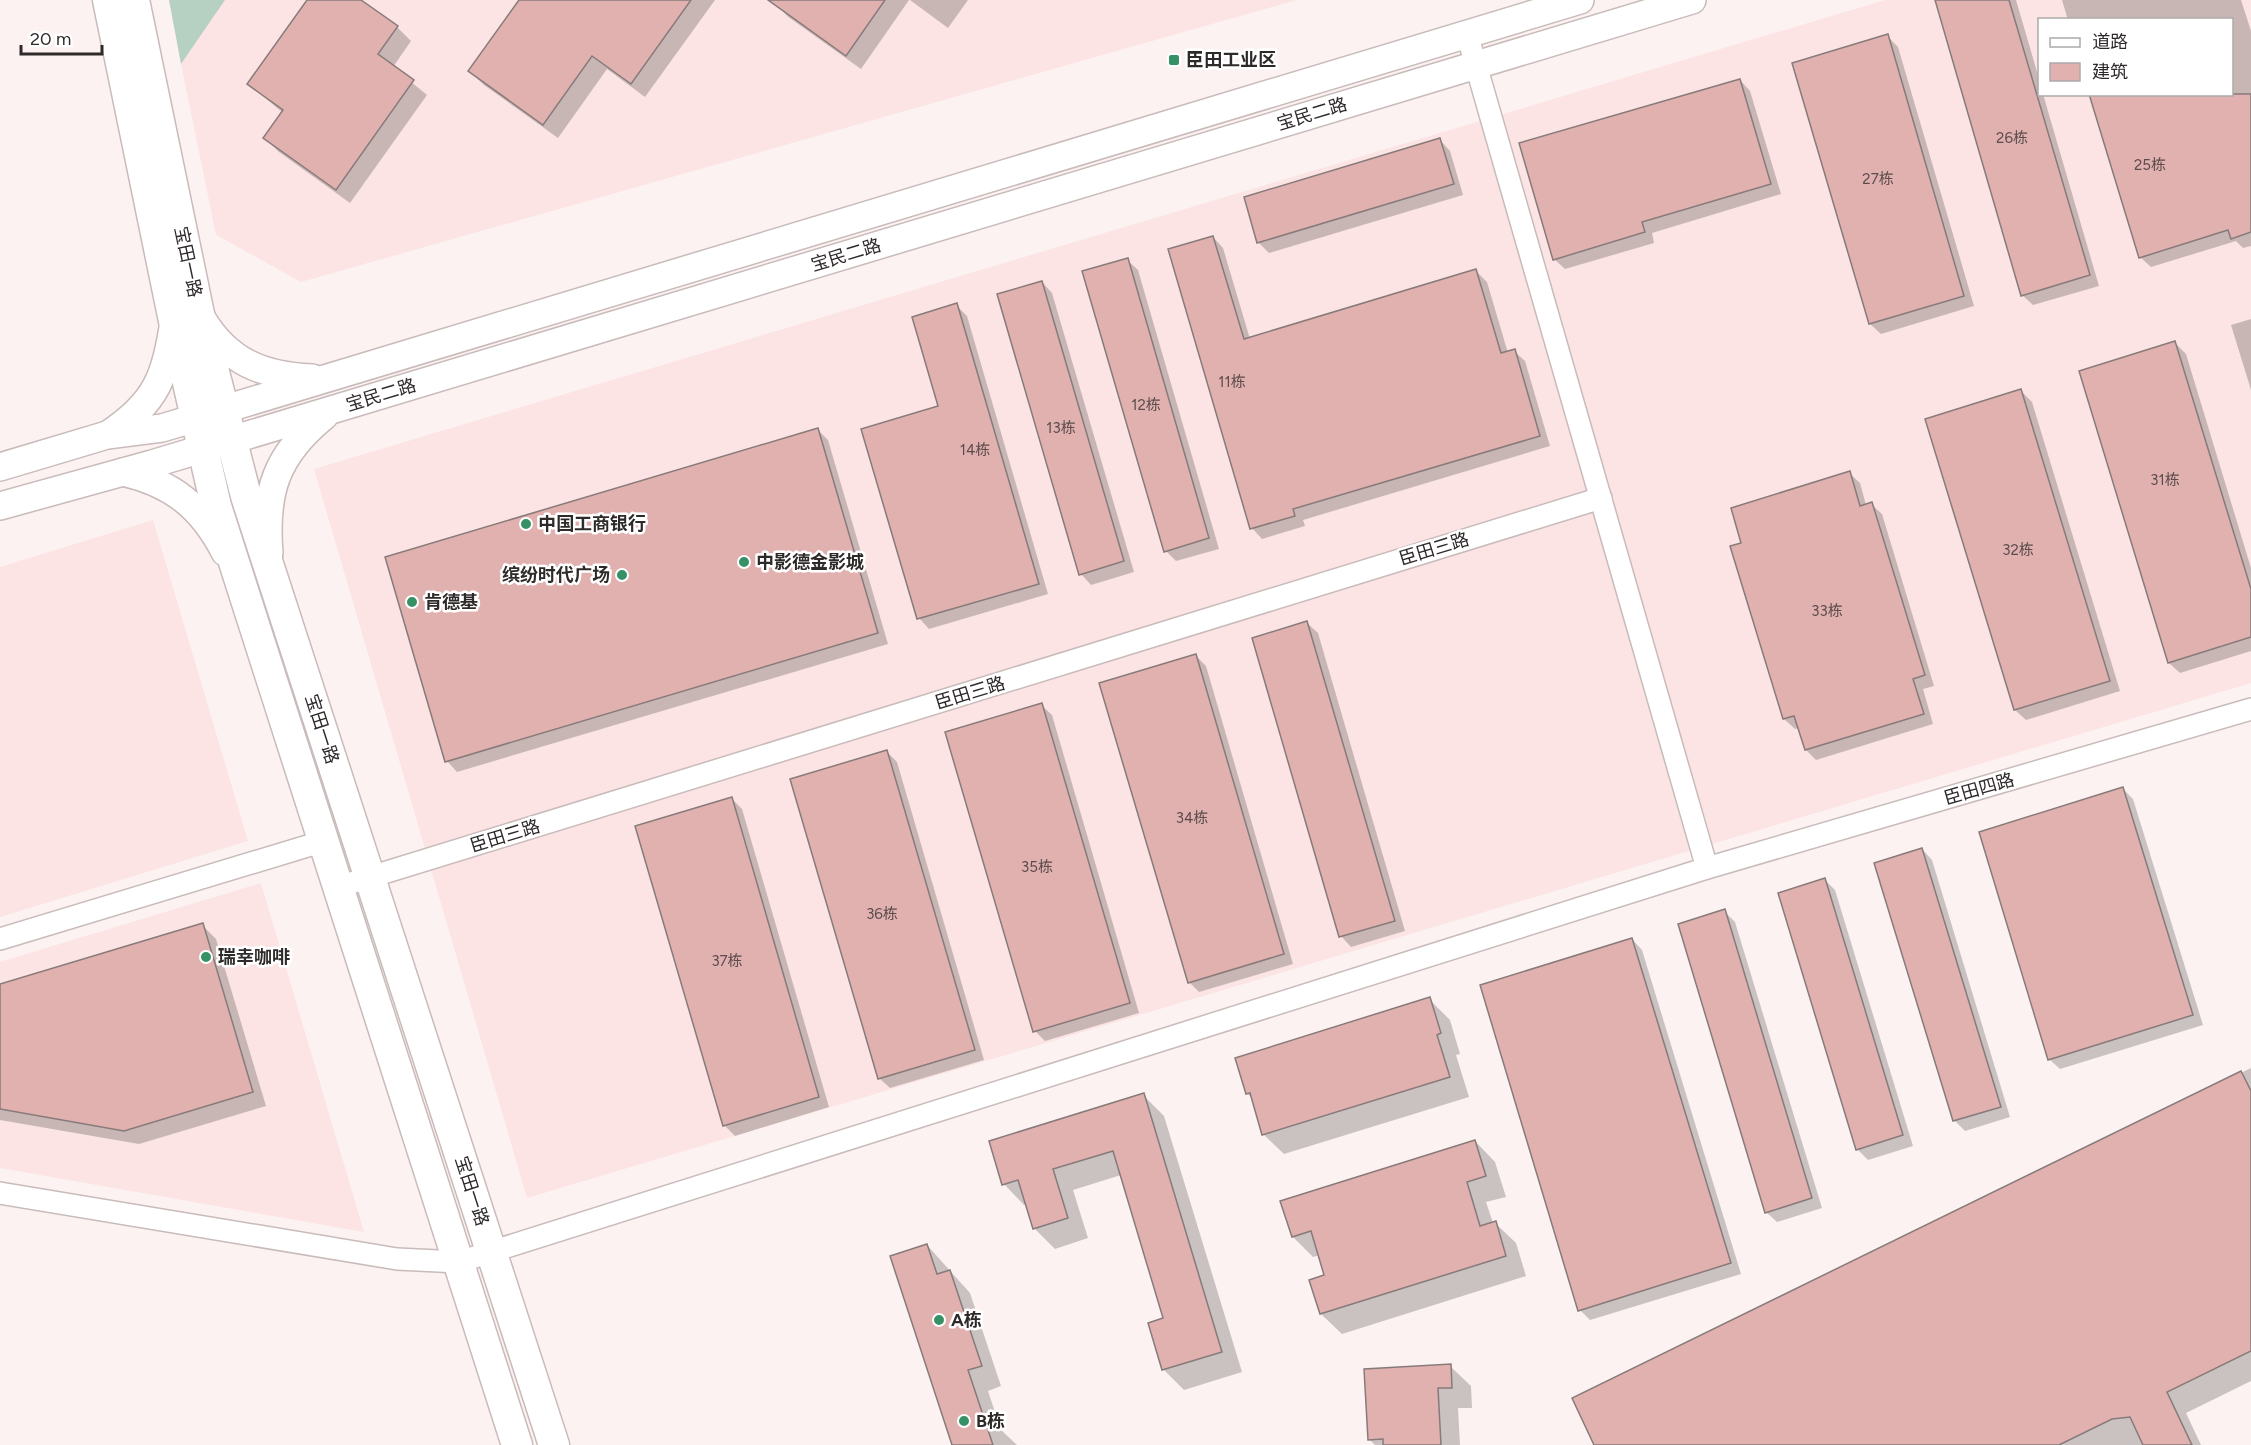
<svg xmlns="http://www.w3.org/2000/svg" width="2251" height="1445" font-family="Figtree,'Noto Sans SC',sans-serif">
<rect width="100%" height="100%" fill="#fdf2f2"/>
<g fill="#fbe4e3" fill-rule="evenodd">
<path d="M 225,0 L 1297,0 L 301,282 L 216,235 L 181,64 Z"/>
<path d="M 1885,0 L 2251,0 L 2251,683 L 527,1198 L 314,469 ZM 2040,20 L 2232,20 L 2232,94 L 2040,94 Z"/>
<path d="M 153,520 L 248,841 L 0,917 L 0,567 Z"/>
<path d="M 261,883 L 364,1232 L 0,1168 L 0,962 Z"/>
</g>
<path fill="#b6d0c1" d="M 169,0 L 225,0 L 181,64 Z"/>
<g fill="#0003">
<path d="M 309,0 L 359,0 L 397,27 L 411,41 L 393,67 L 427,95 L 350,203 L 279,152 L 265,138 L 283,113 L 249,84 Z"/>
<path d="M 521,0 L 715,0 L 645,97 L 607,69 L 558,138 L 484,85 L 470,71 Z"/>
<path d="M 774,0 L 909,0 L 861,69 L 787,16 Z"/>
<path d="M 910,0 L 968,0 L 948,28 Z"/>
<path d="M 1936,0 L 2016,0 L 2040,82 L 2040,94 L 2043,94 L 2099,286 L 2033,305 L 2022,295 Z"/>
<path d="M 2062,0 L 2241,0 L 2251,31 L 2251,246 L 2243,248 L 2236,241 L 2151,267 L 2140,257 L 2232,94 L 2232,20 L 2068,20 Z"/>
<path d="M 1887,36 L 1898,47 L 1974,306 L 1881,334 L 1870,324 Z"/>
<path d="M 1740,80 L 1750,91 L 1781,194 L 1652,233 L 1654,243 L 1565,269 L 1554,259 Z"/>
<path d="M 1440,140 L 1450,151 L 1463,195 L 1269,253 L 1258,242 Z"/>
<path d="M 1213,237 L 1223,248 L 1250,339 L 1476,271 L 1487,282 L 1508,353 L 1514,351 L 1525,361 L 1550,446 L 1303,520 L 1305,526 L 1262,539 L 1252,528 Z"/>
<path d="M 1127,260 L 1138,270 L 1219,549 L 1176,561 L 1166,551 Z"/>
<path d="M 1042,282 L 1052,293 L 1134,572 L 1091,585 L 1081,574 Z"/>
<path d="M 956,305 L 967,316 L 1048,594 L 929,629 L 919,618 Z"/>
<path d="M 2251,319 L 2251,390 L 2231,325 Z"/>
<path d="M 2175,343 L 2186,354 L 2251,568 L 2251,651 L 2180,673 L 2169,663 Z"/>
<path d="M 2021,391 L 2032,402 L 2120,691 L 2026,720 L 2015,710 Z"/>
<path d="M 818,430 L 828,440 L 888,644 L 457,772 L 447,761 Z"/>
<path d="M 1849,473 L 1860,483 L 1866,505 L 1871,504 L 1882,514 L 1934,686 L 1923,689 L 1933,724 L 1816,760 L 1806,750 L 1799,728 L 1795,729 L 1784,719 L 1743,544 Z"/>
<path d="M 1307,623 L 1318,633 L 1405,931 L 1351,947 L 1341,936 Z"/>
<path d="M 1196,656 L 1206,666 L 1293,964 L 1199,992 L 1189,982 Z"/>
<path d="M 1041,705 L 1052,715 L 1139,1013 L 1045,1041 L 1035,1031 Z"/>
<path d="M 887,752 L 897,762 L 984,1060 L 890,1088 L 879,1078 Z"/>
<path d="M 2122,788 L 2133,799 L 2203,1025 L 2060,1069 L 2049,1059 Z"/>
<path d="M 732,799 L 742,809 L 829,1107 L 735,1136 L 724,1125 Z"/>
<path d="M 1922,849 L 1932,860 L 2010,1117 L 1965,1131 L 1954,1120 Z"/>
<path d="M 1825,880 L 1835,890 L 1913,1146 L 1868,1160 L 1857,1149 Z"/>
<path d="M 1724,911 L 1735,922 L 1822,1208 L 1777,1222 L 1766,1212 Z"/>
<path d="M 202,925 L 216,939 L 266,1106 L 139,1144 L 0,1120 L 0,986 Z"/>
<path d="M 1632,939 L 1642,950 L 1741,1274 L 1590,1320 L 1580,1310 Z"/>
<path d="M 1429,999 L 1450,1020 L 1460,1054 L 1456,1055 L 1469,1097 L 1284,1154 L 1263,1134 L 1253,1099 L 1247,1093 Z"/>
<path d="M 2251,1068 L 2251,1381 L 2186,1413 L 2201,1445 L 1596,1445 L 1574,1399 Z"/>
<path d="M 1143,1095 L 1164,1116 L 1242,1372 L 1184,1390 L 1164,1370 L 1150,1324 L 1165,1319 L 1121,1175 L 1073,1190 L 1088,1238 L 1055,1249 L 1034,1228 L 1027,1204 L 1024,1205 L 1004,1184 Z"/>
<path d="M 1475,1141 L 1495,1162 L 1506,1197 L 1486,1202 L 1493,1223 L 1495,1223 L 1516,1243 L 1526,1276 L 1342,1334 L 1321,1314 L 1326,1276 L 1320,1255 L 1313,1257 L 1293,1237 Z"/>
<path d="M 927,1245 L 970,1293 L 1001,1386 L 988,1391 L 1001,1430 L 1017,1445 L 953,1445 Z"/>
<path d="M 1450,1366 L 1471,1386 L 1472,1408 L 1458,1408 L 1460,1445 L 1375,1445 L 1369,1439 Z"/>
</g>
<g fill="#e1b1b0" stroke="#877b7a" stroke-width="1.5">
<path d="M 307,0 L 361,0 L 398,26 L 378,54 L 414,80 L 336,190 L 263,138 L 283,110 L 247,84 Z"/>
<path d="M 519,0 L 691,0 L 631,84 L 592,56 L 543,125 L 468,71 Z"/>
<path d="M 768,0 L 885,0 L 846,56 Z"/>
<path d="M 1935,0 L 2009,0 L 2090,275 L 2021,296 Z"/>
<path d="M 1888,34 L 1964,296 L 1869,324 L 1792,63 Z"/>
<path d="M 1740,79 L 1771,184 L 1642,222 L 1645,232 L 1553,260 L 1519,143 Z"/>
<path d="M 2089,94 L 2251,94 L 2251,232 L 2231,239 L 2228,230 L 2139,258 Z"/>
<path d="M 1440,138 L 1454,184 L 1257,243 L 1244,197 Z"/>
<path d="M 1213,236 L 1244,339 L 1476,269 L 1501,353 L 1515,349 L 1540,436 L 1293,509 L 1295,516 L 1250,529 L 1168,249 Z"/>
<path d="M 1128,258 L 1209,538 L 1164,552 L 1082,271 Z"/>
<path d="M 1042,281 L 1124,561 L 1079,575 L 997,294 Z"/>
<path d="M 957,303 L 1039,584 L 917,619 L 861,429 L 938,406 L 912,317 Z"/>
<path d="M 2175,341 L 2251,589 L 2251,637 L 2168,663 L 2079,371 Z"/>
<path d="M 2021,389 L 2110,681 L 2014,710 L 1925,419 Z"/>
<path d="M 818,428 L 878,633 L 445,762 L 385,557 Z"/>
<path d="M 1850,471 L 1860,506 L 1872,502 L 1925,675 L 1913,679 L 1924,714 L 1805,750 L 1794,716 L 1783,719 L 1730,546 L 1741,543 L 1731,508 Z"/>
<path d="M 1307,621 L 1395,921 L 1339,937 L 1252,638 Z"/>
<path d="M 1196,654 L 1284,954 L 1188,983 L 1099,683 Z"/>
<path d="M 1042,703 L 1130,1003 L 1033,1032 L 945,732 Z"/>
<path d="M 887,750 L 975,1050 L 878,1079 L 790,779 Z"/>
<path d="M 2123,787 L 2193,1015 L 2048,1060 L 1979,832 Z"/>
<path d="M 732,797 L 819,1097 L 723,1126 L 635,826 Z"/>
<path d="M 1922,848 L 2001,1107 L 1953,1121 L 1874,863 Z"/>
<path d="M 1825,878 L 1903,1135 L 1856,1150 L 1778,893 Z"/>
<path d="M 1725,909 L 1812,1198 L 1765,1213 L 1678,924 Z"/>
<path d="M 203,923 L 253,1092 L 124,1131 L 0,1109 L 0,984 Z"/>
<path d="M 1632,938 L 1731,1263 L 1578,1311 L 1480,985 Z"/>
<path d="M 1430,997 L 1441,1033 L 1437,1035 L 1450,1077 L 1262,1135 L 1250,1093 L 1246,1094 L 1235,1058 Z"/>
<path d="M 2241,1071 L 2251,1091 L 2251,1351 L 2167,1392 L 2192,1445 L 2143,1445 L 2130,1417 L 2112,1419 L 2059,1445 L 1594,1445 L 1572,1398 Z"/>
<path d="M 1144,1093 L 1222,1352 L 1162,1370 L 1148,1323 L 1163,1318 L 1113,1151 L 1053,1169 L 1068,1218 L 1033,1229 L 1018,1180 L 1002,1185 L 989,1141 Z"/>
<path d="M 1475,1140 L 1486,1176 L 1467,1182 L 1480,1226 L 1496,1221 L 1506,1256 L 1320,1314 L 1309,1280 L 1324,1275 L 1311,1231 L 1292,1237 L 1280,1201 Z"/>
<path d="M 927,1244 L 937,1274 L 950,1270 L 982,1366 L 968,1370 L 993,1445 L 952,1445 L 890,1256 Z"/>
<path d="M 1451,1364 L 1452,1388 L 1438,1388 L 1441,1445 L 1383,1445 L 1383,1439 L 1368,1440 L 1364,1369 Z"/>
</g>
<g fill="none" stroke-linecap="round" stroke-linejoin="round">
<defs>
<g id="minor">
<path d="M 1467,34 L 1707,868"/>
<path d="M 338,887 L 1601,498"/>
<path d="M 0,939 L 324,841"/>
<path d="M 0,1193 L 397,1259 L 459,1262 L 1707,868 L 2251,709"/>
</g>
<g id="tertiary">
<path d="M 202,319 C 228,362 263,376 312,378"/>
<path d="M 109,434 C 157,402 165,377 174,322"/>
<path d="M 0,467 L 107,435 L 162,428 L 1580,0"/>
<path d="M 123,472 C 172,483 202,507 225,552"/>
<path d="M 0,506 L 152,464 L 1692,0"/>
<path d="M 269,553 C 264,492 276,455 324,416"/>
</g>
<g id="secondary">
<path d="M 108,0 L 174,321 L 216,506 L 517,1445"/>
<path d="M 134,0 L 199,314 L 246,496 L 554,1445"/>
</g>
</defs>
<use href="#minor" stroke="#c8bbba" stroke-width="24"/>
<use href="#tertiary" stroke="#c8bbba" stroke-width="30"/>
<use href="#secondary" stroke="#c8bbba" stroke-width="33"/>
<use href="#minor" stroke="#fff" stroke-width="21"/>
<use href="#tertiary" stroke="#fff" stroke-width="27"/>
<use href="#secondary" stroke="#fff" stroke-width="30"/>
</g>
<g fill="#369167" stroke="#fff" stroke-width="2">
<rect x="1168" y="54" width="12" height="12" rx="3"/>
<circle cx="526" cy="524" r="6"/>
<circle cx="744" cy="562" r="6"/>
<circle cx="622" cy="575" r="6"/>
<circle cx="412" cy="602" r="6"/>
<circle cx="206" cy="957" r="6"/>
<circle cx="939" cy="1320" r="6"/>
<circle cx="964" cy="1421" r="6"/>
</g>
<g text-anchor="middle" stroke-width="5" stroke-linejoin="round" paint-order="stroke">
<g font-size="15" fill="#5c4c4c">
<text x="2012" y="143">26栋</text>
<text x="2150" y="170">25栋</text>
<text x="1878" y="184">27栋</text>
<text x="1232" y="387">11栋</text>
<text x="1146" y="410">12栋</text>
<text x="1061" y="433">13栋</text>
<text x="975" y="455">14栋</text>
<text x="2165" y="485">31栋</text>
<text x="2018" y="555">32栋</text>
<text x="1827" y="616">33栋</text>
<text x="1192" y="823">34栋</text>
<text x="1037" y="872">35栋</text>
<text x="882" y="919">36栋</text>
<text x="727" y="966">37栋</text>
</g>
<g font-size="18" font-weight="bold" fill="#2f2a2a" stroke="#fff" text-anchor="start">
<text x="1186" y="66">臣田工业区</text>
<text x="538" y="530">中国工商银行</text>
<text x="756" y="568">中影德金影城</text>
<text x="610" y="581" text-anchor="end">缤纷时代广场</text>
<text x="424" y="608">肯德基</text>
<text x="218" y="963">瑞幸咖啡</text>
<text x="951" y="1326">A栋</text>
<text x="976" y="1427">B栋</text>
</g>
<g font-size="18" fill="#2f2a2a" stroke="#fff">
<text transform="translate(1312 114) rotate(-17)" y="6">宝民二路</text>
<text transform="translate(846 255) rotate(-17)" y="6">宝民二路</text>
<text transform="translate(188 262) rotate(78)" y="6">宝田一路</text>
<text transform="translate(381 395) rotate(-17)" y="6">宝民二路</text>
<text transform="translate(1434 549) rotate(-17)" y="6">臣田三路</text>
<text transform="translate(970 693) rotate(-17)" y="6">臣田三路</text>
<text transform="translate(322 729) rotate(72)" y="6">宝田一路</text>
<text transform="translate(1979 789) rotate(-16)" y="6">臣田四路</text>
<text transform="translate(505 836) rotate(-17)" y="6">臣田三路</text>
<text transform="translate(472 1191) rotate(72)" y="6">宝田一路</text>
</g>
</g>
<rect x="2038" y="18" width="195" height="78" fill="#ffffff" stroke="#acaaaa" stroke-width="1.5"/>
<rect x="2050" y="38" width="30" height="9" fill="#ffffff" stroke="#acaaaa" stroke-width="1.5"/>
<text x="2092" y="48" font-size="18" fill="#2f2a2a">道路</text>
<rect x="2050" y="63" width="30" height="18" fill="#e1b1b0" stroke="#acaaaa" stroke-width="1.5"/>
<text x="2092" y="78" font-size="18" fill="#2f2a2a">建筑</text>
<path d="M21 45v9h81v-9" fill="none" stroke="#2f2a2a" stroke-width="3"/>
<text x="30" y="45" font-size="18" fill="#2f2a2a" stroke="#ffffff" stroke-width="4.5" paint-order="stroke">20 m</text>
</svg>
